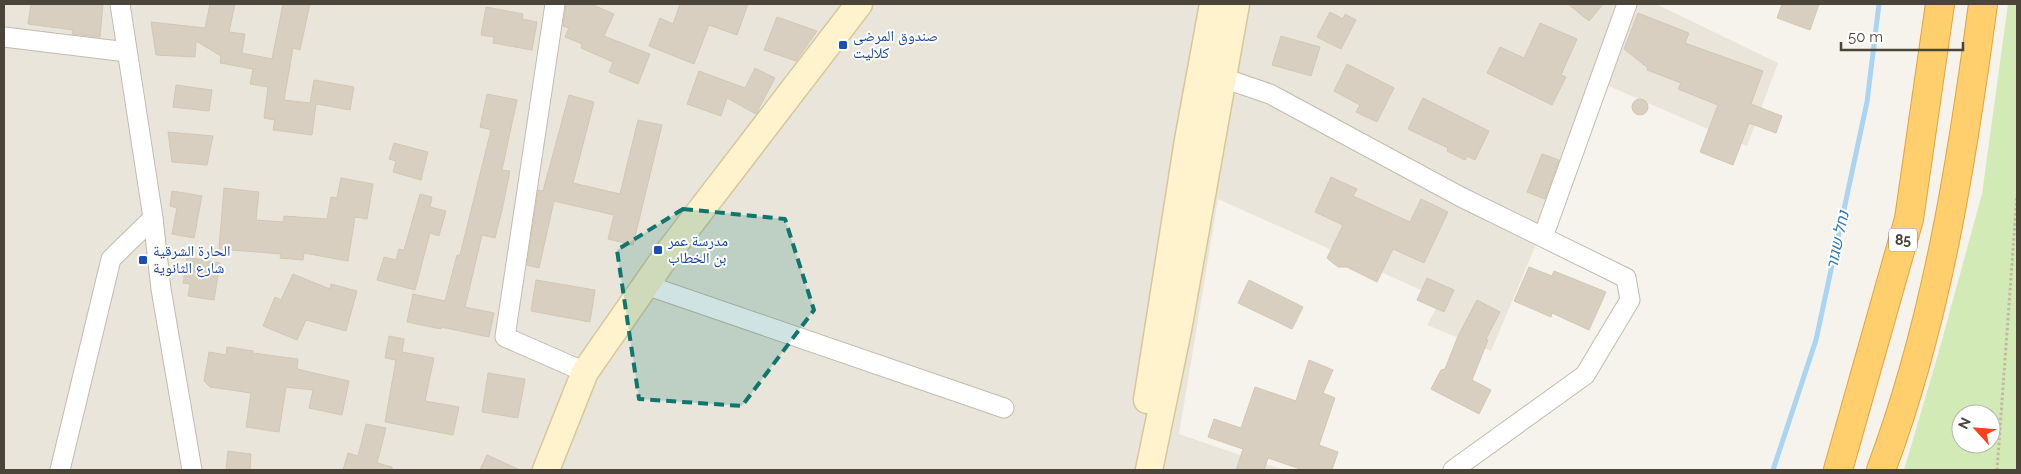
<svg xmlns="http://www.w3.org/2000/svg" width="2021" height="474" font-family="Raleway,'Noto Naskh Arabic',Heebo,sans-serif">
<rect width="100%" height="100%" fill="#f6f3ec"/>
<path fill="#eae5da" d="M 4,4 L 1656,4 L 1778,63 L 1747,146 L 1604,84 L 1491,351 L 1427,325 L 1441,299 L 1218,199 L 1179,434 L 1284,470 L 4,470 Z"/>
<path fill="#d2eab5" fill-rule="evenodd" d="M 2008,4 L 2017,4 L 2017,470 L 1904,470 L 1937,358 L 1982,194 ZM 1961,414 L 1991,414 L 1991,444 L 1961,444 Z"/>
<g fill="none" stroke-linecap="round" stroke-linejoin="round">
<path stroke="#a9d4f2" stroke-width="5" d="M 1773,470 L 1816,340 L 1867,102 L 1879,4"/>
</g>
<g fill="#d8cfc1" stroke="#d3c7b4">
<path d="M 31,4 L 103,4 L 100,37 L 72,34 L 73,30 L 28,24 Z"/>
<path d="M 210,4 L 235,4 L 229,32 L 245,34 L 242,53 L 272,59 L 283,4 L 310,4 L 300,50 L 293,48 L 284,100 L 310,103 L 314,80 L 354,87 L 350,110 L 316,104 L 312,135 L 273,130 L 275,120 L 264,118 L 268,87 L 250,84 L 253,69 L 220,63 L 221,56 L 196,41 L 195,57 L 156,55 L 151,22 L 205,28 Z"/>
<path d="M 566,4 L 591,4 L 614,14 L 604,36 L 650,54 L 638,84 L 609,72 L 613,62 L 581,48 L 582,44 L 565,37 L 569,28 L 563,26 Z"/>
<path d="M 680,4 L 748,4 L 737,35 L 709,25 L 694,64 L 649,46 L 660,18 L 673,24 Z"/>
<path d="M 1568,4 L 1603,4 L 1589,21 Z"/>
<path d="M 1782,4 L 1819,4 L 1810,30 L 1777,18 Z"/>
<path d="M 486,7 L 523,14 L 522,19 L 537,22 L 532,50 L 493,43 L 494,37 L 481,35 Z"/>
<path d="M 1330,12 L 1343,19 L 1345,14 L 1356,20 L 1341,49 L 1317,37 Z"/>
<path d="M 1638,13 L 1689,33 L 1685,43 L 1763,71 L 1751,104 L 1782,116 L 1776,133 L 1749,123 L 1733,165 L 1700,152 L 1718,105 L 1678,89 L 1681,83 L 1647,70 L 1648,68 L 1624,49 Z"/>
<path d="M 777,17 L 817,31 L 796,61 L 764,50 Z"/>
<path d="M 1540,23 L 1577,39 L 1561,75 L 1566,77 L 1552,105 L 1487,73 L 1500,47 L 1524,58 Z"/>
<path d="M 1281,36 L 1320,47 L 1311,76 L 1272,65 Z"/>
<path d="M 1347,64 L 1394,88 L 1377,122 L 1356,112 L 1360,105 L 1334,91 Z"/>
<path d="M 755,68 L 775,78 L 756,114 L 727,98 L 721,116 L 687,104 L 699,71 L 745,88 Z"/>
<path d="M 176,85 L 212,90 L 209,111 L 173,107 Z"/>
<path d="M 487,94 L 517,100 L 502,170 L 510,171 L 502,210 L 495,238 L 482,235 L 465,307 L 494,313 L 489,337 L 441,327 L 441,329 L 407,322 L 413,294 L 445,301 L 457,255 L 460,255 L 491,130 L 480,127 Z"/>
<path d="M 569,95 L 594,102 L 573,183 L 620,194 L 638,120 L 662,125 L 633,245 L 608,239 L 614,215 L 554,201 L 539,268 L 527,265 L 538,190 L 543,191 Z"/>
<path d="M 1423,98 L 1489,131 L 1475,160 L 1467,156 L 1465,160 L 1447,151 L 1448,148 L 1408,129 Z"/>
<circle cx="1640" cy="107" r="8"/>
<path d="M 168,132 L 213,136 L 207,165 L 172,162 Z"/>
<path d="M 394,143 L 428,152 L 421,180 L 393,172 L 396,161 L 389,159 Z"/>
<path d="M 1542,154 L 1559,160 L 1545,199 L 1527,192 Z"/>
<path d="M 1331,177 L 1357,189 L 1353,196 L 1410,222 L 1421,199 L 1448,212 L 1424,263 L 1393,249 L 1377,282 L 1347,267 L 1338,267 L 1327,258 L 1343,225 L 1315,212 Z"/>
<path d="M 341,178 L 373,184 L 367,219 L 355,217 L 348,261 L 304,253 L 303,260 L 280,258 L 281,254 L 219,249 L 224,188 L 259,192 L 256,220 L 283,222 L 284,216 L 327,219 L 331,197 L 337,198 Z"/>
<path d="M 172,191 L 202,196 L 194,238 L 172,234 L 177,208 L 170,206 Z"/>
<path d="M 420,194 L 432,197 L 430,207 L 446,211 L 439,236 L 430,233 L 415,290 L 377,280 L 384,257 L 396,260 L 399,249 L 404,250 Z"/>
<path d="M 187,257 L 220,263 L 214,300 L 188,296 L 190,284 L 183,283 Z"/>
<path d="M 1529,267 L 1552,276 L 1554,271 L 1606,292 L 1589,330 L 1552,313 L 1551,317 L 1514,301 Z"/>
<path d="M 293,274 L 330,289 L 331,284 L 357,291 L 346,331 L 306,320 L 297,340 L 263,326 L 275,297 L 281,300 Z"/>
<path d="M 1427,278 L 1454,290 L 1444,312 L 1417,300 Z"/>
<path d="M 536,280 L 595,290 L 590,322 L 531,311 Z"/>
<path d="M 1249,280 L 1303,307 L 1292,329 L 1238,303 Z"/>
<path d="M 1477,300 L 1500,312 L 1486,339 L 1488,340 L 1472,380 L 1491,390 L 1479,414 L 1431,389 L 1441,370 L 1445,369 L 1458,336 Z"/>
<path d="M 389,336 L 404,339 L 402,352 L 434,358 L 425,401 L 459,407 L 453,435 L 385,422 L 396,360 L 385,358 Z"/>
<path d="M 227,347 L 253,351 L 253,353 L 298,359 L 297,369 L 349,381 L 342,415 L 309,408 L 313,390 L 286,387 L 279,432 L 246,427 L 251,393 L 210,387 L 204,381 L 209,352 L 226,355 Z"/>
<path d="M 1309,360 L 1333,370 L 1323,393 L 1335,398 L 1319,445 L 1338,452 L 1332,470 L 1303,470 L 1268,458 L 1264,470 L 1236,470 L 1243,449 L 1208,437 L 1214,419 L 1241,428 L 1255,387 L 1296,401 Z"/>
<path d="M 488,373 L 525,379 L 518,418 L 482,412 Z"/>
<path d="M 366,424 L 386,428 L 377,463 L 392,467 L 392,470 L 343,470 L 348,453 L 358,456 Z"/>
<path d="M 228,451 L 251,454 L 250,470 L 226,470 Z"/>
<path d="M 487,455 L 520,470 L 480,470 Z"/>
</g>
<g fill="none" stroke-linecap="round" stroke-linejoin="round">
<defs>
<g id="street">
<path d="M 120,4 L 153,218 L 161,289 L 192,470"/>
<path d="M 555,4 L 505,337 L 585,372"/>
<path d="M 4,37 L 127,52"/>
<path d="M 1223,78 L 1270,94 L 1461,197 L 1626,278 L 1630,300 L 1585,375 L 1453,470"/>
<path d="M 1543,237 L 1627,4"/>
<path d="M 646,285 L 1004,408"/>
<path d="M 60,470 L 111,259 L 153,218"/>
</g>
<g id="secondary">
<path d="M 1147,400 L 1188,140 L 1213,4"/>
<path d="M 546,470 L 585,372 L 668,253 L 859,4"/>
<path d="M 1149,470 L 1178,330 L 1236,4"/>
</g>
<g id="highway">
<path d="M 1838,470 L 1909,219 L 1940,4"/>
<path d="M 1881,470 C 1937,321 1962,161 1983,4"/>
</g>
</defs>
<use href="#street" stroke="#c2bbae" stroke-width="21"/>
<use href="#secondary" stroke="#d6c79b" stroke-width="29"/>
<use href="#highway" stroke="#e0a43c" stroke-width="30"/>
<path stroke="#c4b79f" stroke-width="3" stroke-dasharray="2.5 2.5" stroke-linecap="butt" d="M 1997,470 L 2017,195"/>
<use href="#street" stroke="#fff" stroke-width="19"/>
<use href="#secondary" stroke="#fff3cd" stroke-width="26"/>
<use href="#highway" stroke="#ffcf6e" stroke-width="28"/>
</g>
<path fill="#0f766e" fill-opacity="0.2" stroke="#0f766e" stroke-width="4" stroke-dasharray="10 6" stroke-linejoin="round" d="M 683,209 L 785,219 L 814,310 L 742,406 L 639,399 L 617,250 Z"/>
<g fill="#1a4fb4" stroke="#fff" stroke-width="2">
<rect x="838" y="40" width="10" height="10" rx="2.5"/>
<rect x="653" y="245" width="10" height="10" rx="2.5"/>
<rect x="138" y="255" width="10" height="10" rx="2.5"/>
</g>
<g text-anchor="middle" stroke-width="4" stroke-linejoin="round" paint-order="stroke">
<rect fill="#fff" stroke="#817c74" stroke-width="1" x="1889" y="228.5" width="28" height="23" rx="4"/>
<g font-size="14" font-weight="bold" fill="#4b4439">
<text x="1903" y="245">85</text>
</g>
<g font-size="15" fill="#164399" stroke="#fff" text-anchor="start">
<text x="853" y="41">صندوق المرضى<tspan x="853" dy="17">كلاليت</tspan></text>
<text x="668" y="246">مدرسة عمر<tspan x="668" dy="17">بن الخطاب</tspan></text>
<text x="153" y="256">الحارة الشرقية<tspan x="153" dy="17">شارع الثانوية</tspan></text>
</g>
<g font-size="16" font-style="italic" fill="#2e7ab2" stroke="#fff">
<text transform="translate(1837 240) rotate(-78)" y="6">נחל שגור</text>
</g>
</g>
<rect width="2021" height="474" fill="none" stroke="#4b4439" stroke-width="10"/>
<g transform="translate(1976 429) rotate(296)"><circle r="24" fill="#ffffff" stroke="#b7b4b0"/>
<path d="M0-4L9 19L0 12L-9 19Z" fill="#fc3f1d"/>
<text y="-8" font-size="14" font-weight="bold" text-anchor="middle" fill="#4b4439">N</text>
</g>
<path d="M1841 42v8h122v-8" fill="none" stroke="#4b4439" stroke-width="2.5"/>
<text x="1848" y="42" font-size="15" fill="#4b4439" stroke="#ffffff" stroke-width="4" paint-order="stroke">50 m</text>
</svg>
